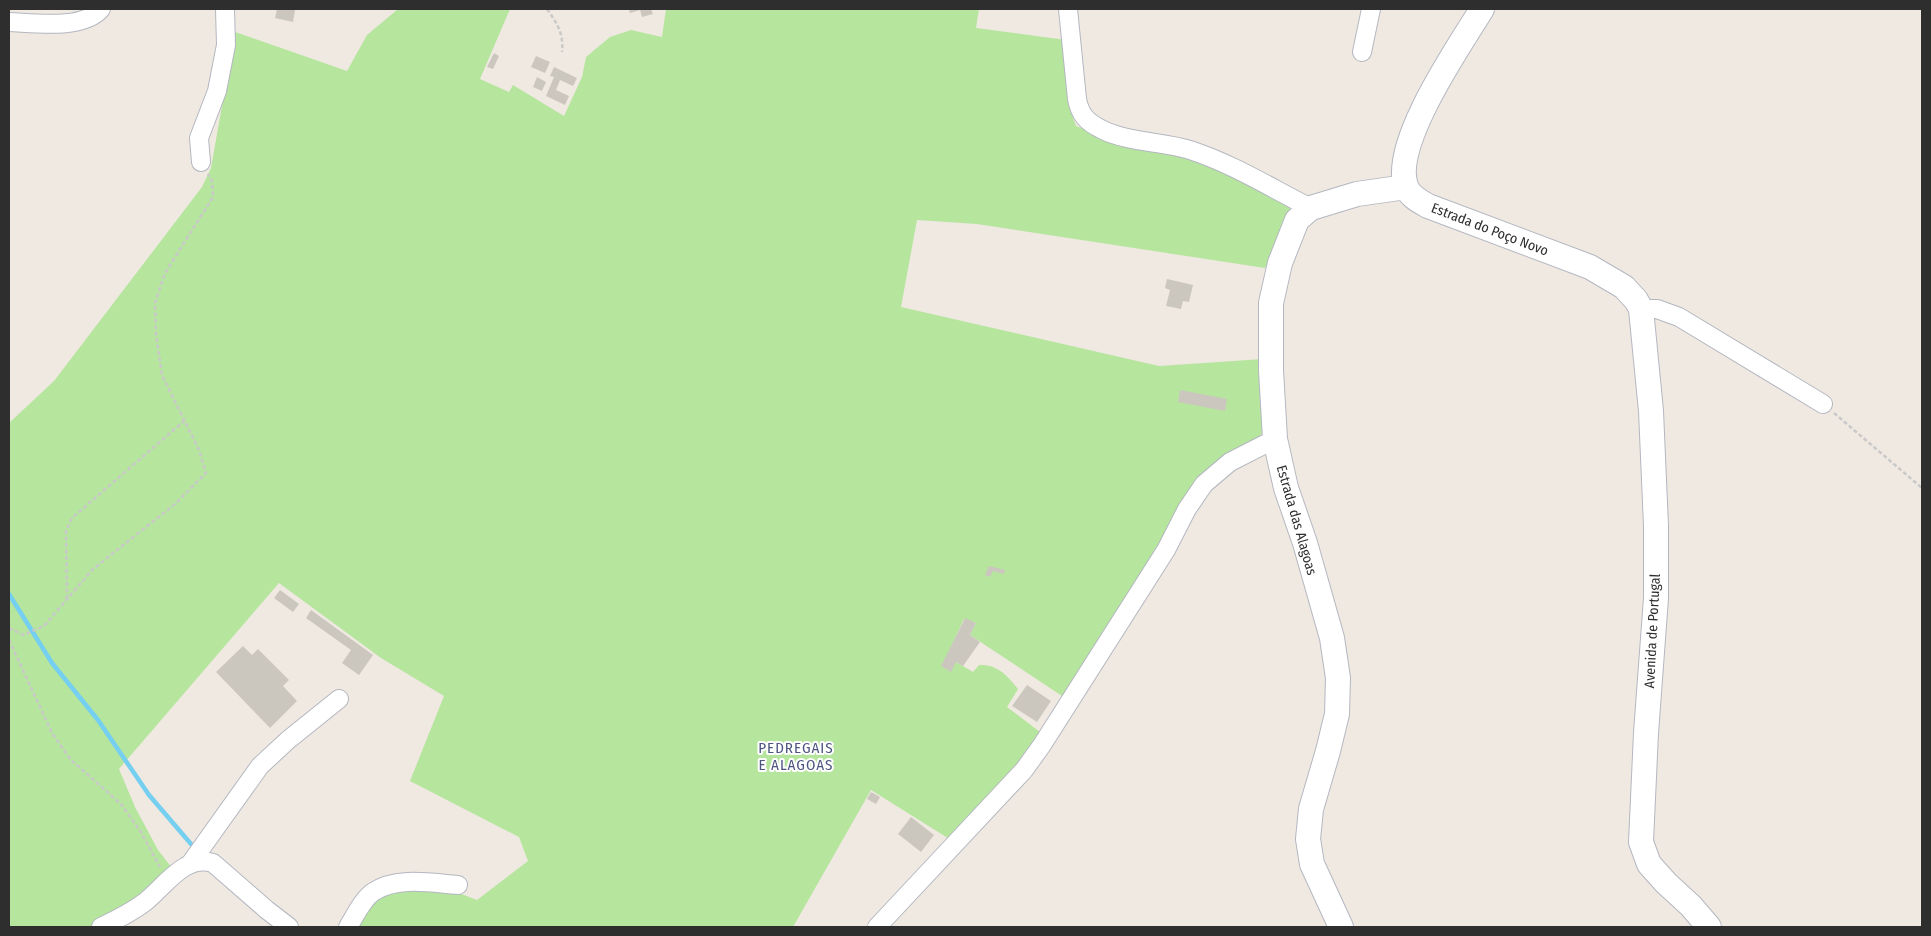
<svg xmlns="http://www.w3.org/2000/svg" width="1931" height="936" font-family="'Fira Sans Condensed',sans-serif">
<rect width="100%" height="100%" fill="#efe9e1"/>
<path fill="#b6e59e" d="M 398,9 L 510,9 L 480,79 L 509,92 L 513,85 L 564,116 L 582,77 L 586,57 L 610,37 L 631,30 L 662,37 L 666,9 L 979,9 L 976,28 L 1066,40 L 1072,115 L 1076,126 L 1125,145 L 1201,161 L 1289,207 L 1292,213 L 1265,268 L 977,224 L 917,220 L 901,307 L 1159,366 L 1263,359 L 1264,431 L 1255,441 L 1205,471 L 1190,494 L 1128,599 L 1065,698 L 970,635 L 976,623 L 964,619 L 942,666 L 956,662 L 973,672 L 979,665 C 997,664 1007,675 1018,689 L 1007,707 L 1040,732 L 1014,768 L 951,840 L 871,790 L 793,927 L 355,927 L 381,893 L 443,887 L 477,900 L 528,861 L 519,837 L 410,781 L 444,696 L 381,658 L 279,583 L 119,769 L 135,807 L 158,850 L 179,877 L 113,927 L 9,927 L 9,423 L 54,381 L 202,187 L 211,168 L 235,32 L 347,71 L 367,35 Z"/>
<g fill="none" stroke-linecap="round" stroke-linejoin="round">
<path stroke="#75cff0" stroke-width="4.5" d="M 9,594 L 52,663 L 98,720 L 149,795 L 191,844"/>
</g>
<g fill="#cbc7bf">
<path d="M 277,9 L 295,10 L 293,22 L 275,18 Z"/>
<path d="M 629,9 L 651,9 L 653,14 L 642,17 L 640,10 L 630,13 Z"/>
<path d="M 494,53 L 499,56 L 493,69 L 487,67 Z"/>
<path d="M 536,56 L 550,62 L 545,73 L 531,67 Z"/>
<path d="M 554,67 L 577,78 L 573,86 L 560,80 L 556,90 L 569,96 L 565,105 L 546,96 L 554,77 L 550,76 Z"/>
<path d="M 537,77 L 546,82 L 542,91 L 533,87 Z"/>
<path d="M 1167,279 L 1193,285 L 1189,302 L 1183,301 L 1181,309 L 1166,306 L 1170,290 L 1165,288 Z"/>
<path d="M 1180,390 L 1227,399 L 1225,411 L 1178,402 Z"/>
<path d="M 989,566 L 1005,570 L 1004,574 L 993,571 L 990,577 L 985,575 Z"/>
<path d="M 280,590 L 299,604 L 293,612 L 274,598 Z"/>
<path d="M 311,610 L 373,655 L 359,675 L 342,663 L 351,650 L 306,618 Z"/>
<path d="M 965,618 L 976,623 L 970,635 L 980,642 L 963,666 L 956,662 L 951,672 L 941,666 Z"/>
<path d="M 243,646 L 252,655 L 258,649 L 289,680 L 283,686 L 297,701 L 270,728 L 216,672 Z"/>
<path d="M 1027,685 L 1051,701 L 1037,722 L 1012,706 Z"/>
<path d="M 871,792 L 880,797 L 876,804 L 867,799 Z"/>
<path d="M 911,817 L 934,835 L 921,852 L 898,834 Z"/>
</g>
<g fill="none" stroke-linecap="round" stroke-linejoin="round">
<defs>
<g id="street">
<path d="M 1068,9 L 1077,99 C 1080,115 1087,122 1101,129 C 1125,142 1165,142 1190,150 C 1233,164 1271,188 1311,208"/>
<path d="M 9,22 C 35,23 83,30 101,9"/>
<path d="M 1362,52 L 1371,9"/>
<path d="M 201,162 L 199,138 L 217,91 L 226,45 L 225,9"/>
<path d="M 1641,309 L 1657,309 L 1679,317 L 1823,404"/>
<path d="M 190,864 L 260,766 L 288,740 L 339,699"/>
<path d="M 101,927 C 116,920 132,912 145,902 C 165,886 185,854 213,863 L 267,910 L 289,927"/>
<path d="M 348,927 C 355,916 362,900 373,892 C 397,876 431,883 458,885"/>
<path d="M 877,927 L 1024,770 L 1042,745 L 1166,550 L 1187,509 L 1204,484 L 1230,462 L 1275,439"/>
</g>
<g id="secondary">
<path d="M 1482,9 C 1460,45 1391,144 1406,186 C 1409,196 1419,201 1428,206 L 1590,267 L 1624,287 L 1636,300 L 1641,309 L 1651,411 L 1656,526 L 1656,598 L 1646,733 L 1641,842 L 1649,864 L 1666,883 L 1691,906 L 1709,927"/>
<path d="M 1341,927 L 1312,864 L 1308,839 L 1311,809 L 1328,751 L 1337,714 L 1338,678 L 1332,638 L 1305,543 L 1286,488 L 1275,439 L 1271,370 L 1271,303 L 1280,263 L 1297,220 L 1311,208 L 1357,194 L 1406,187"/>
</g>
</defs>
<use href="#street" stroke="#b4b7c1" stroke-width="20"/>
<use href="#secondary" stroke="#b4b7c1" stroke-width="26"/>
<g stroke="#c9c9c9" stroke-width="2.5" stroke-dasharray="4 2.5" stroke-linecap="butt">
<path d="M 547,9 C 557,23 564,34 562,52"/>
<path d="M 1834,413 L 1922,488"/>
<path d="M 67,599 L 66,531 L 72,518 L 184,421"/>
<path d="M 9,628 L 23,635 L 44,626 L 93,569 L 175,504 L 206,473 L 199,450 L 162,375 L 156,335 L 155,303 L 165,273 L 213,197 L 212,181 L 208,174"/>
<path d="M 9,640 L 52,733 L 71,760 L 121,804 L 141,832 L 160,867"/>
</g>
<use href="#street" stroke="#fff" stroke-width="18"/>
<use href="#secondary" stroke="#fff" stroke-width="24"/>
</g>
<g text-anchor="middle" stroke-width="4" stroke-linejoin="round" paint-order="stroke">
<g font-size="14" fill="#2e2e2e" stroke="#fff">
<text transform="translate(1490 229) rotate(21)" y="5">Estrada do Poço Novo</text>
<text transform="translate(1297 520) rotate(74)" y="5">Estrada das Alagoas</text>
<text transform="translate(1652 631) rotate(-87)" y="5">Avenida de Portugal</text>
</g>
<g font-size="15" letter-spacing="1" fill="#4d5680" stroke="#fff">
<text x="796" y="753">PEDREGAIS<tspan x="796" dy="17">E ALAGOAS</tspan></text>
</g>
</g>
<rect width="1931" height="936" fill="none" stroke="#2e2e2e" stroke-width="20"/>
</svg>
